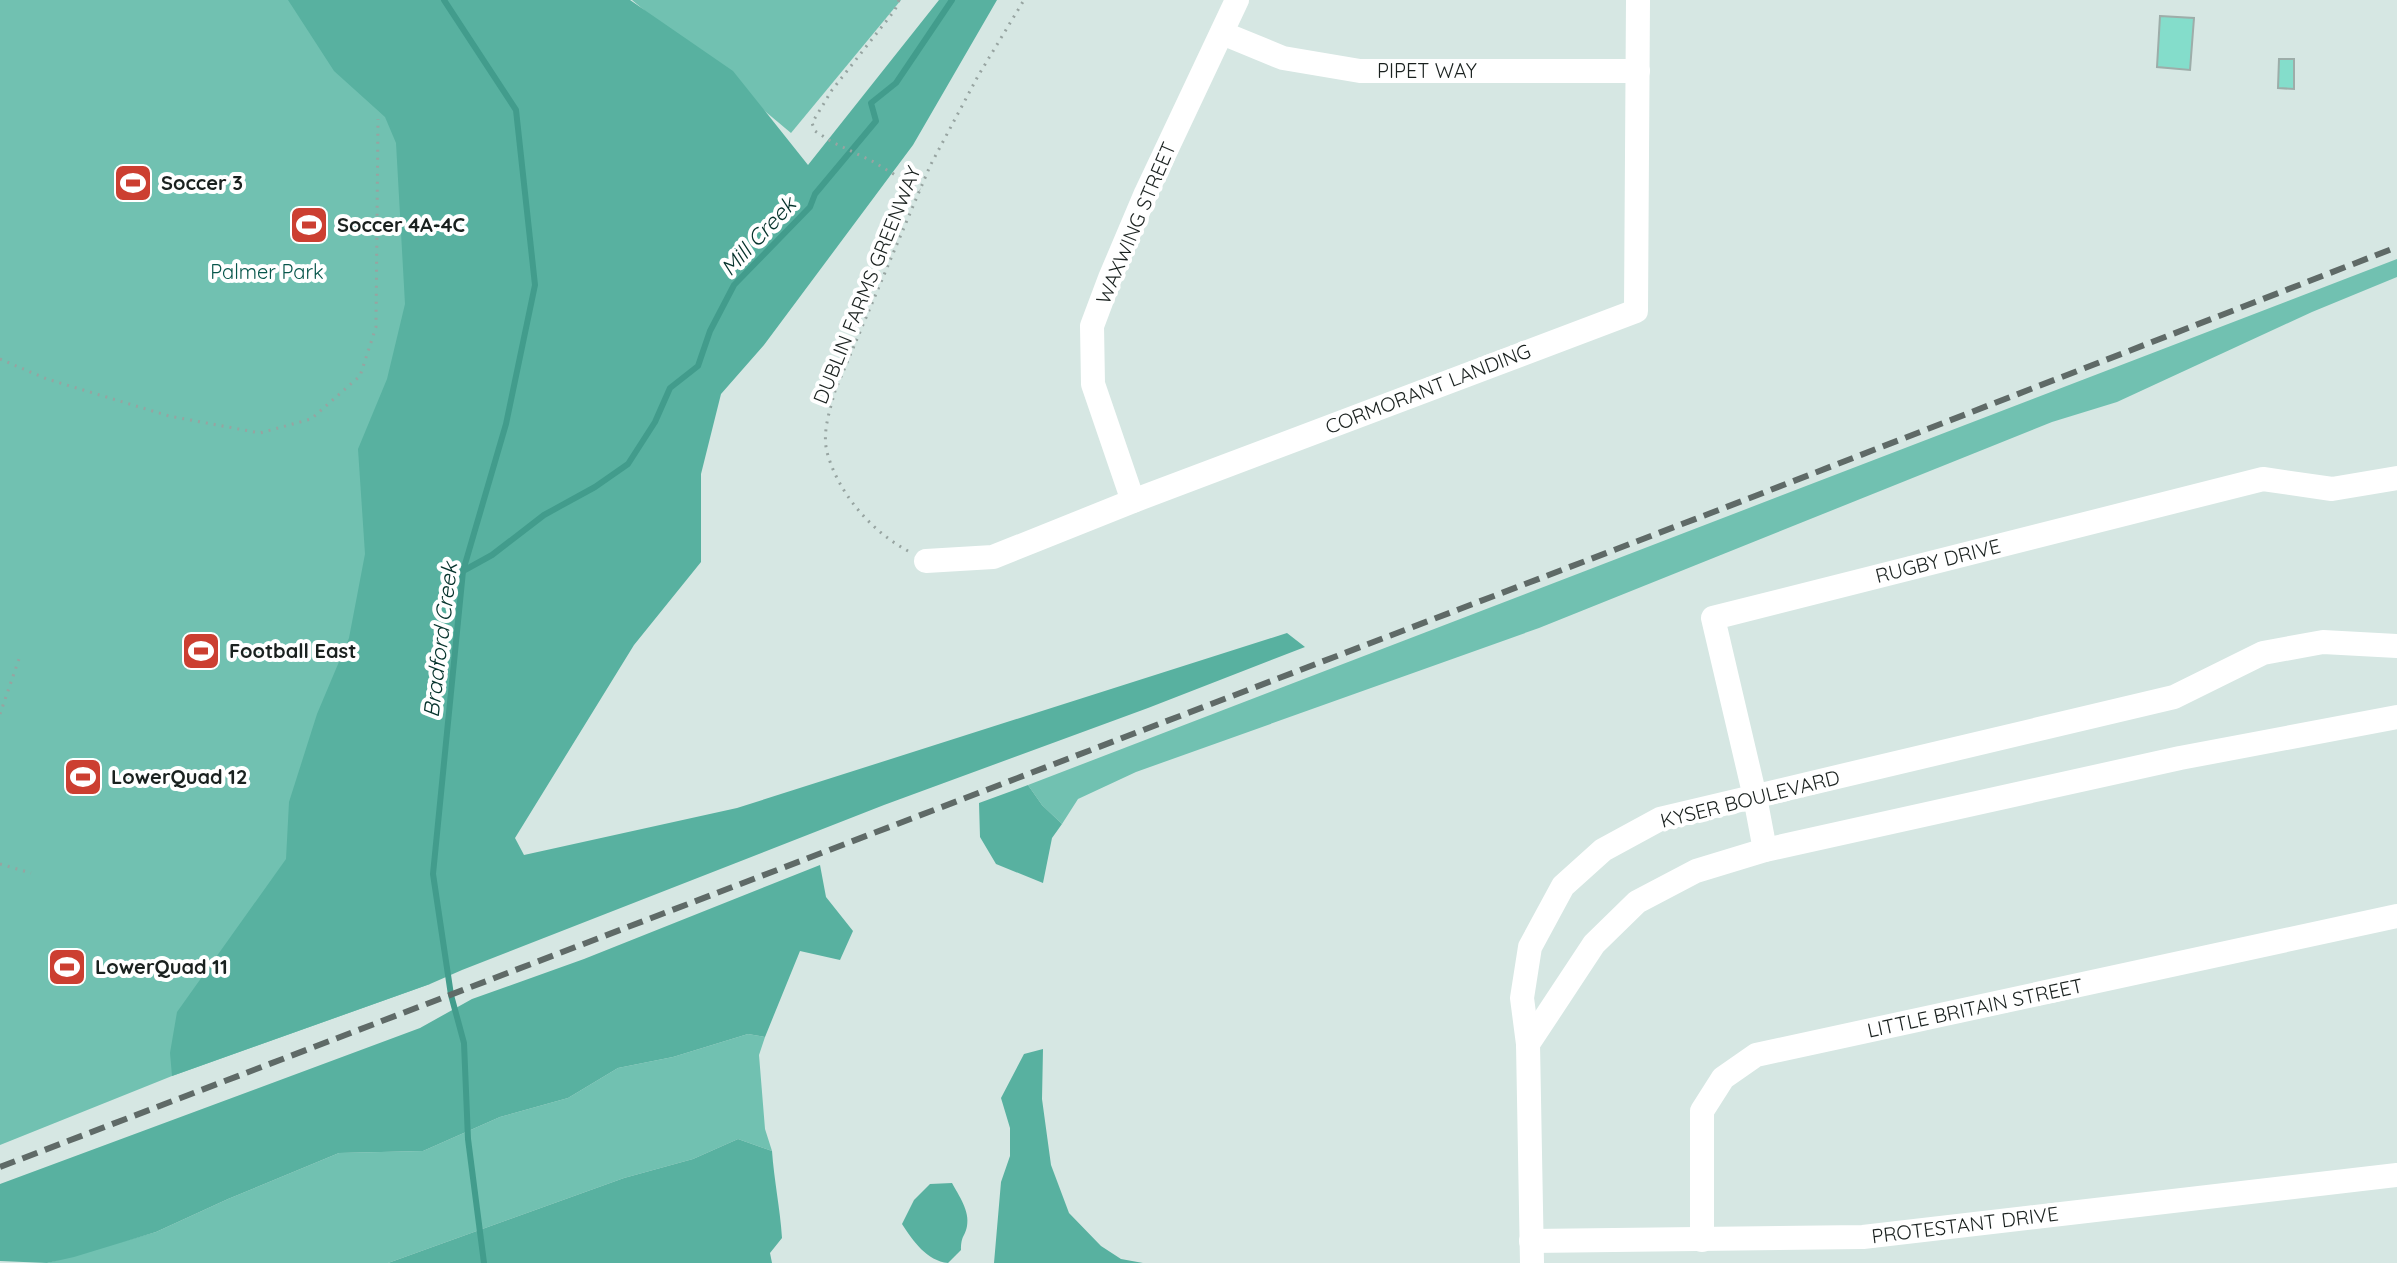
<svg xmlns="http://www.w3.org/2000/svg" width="2397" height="1263" font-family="Quicksand,sans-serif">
<rect width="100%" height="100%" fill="#d6e7e3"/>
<g fill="#71c1b1">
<path d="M 0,0 L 444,0 L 430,984 L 172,1076 L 0,1145 Z"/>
<path d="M 632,0 L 901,0 L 791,133 Z"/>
<path d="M 2397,259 L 2397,277 L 2312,312 L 2117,402 L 2052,422 L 1539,628 L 1136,772 L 1078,799 L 1062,824 L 1042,805 L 1028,785 Z"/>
<path d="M 748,1034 L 765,1037 L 759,1055 L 765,1129 L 772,1151 L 738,1139 L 693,1159 L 624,1178 L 388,1263 L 47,1263 L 156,1232 L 228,1199 L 339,1153 L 423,1151 L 500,1117 L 568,1098 L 618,1068 L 673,1057 Z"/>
</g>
<g fill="#58b1a0">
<path d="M 288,0 L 630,0 L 733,71 L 808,165 L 939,0 L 997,0 L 913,145 L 764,345 L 721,394 L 701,474 L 701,562 L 634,645 L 515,838 L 524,855 L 737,808 L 1287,633 L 1305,647 L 1148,708 L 884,805 L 462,970 L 430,984 L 172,1076 L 170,1053 L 177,1012 L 286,859 L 289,802 L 317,714 L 349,638 L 365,554 L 358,449 L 387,379 L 405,304 L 396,143 L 385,117 L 334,71 Z"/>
<path d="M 1028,785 L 1042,805 L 1062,824 L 1052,838 L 1043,883 L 996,864 L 980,837 L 979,803 Z"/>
<path d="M 820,865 L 826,897 L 853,931 L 840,960 L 800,951 L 765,1037 L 748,1034 L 673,1057 L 618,1068 L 568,1098 L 500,1117 L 423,1151 L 339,1153 L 228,1199 L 156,1232 L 74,1257 L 47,1263 L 0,1261 L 0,1184 L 420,1028 L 472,999 L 584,959 Z"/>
<path d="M 1043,1049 L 1042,1099 L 1051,1165 L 1069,1213 L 1101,1246 L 1121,1259 L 1143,1263 L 994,1263 L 1001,1182 L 1010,1156 L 1010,1128 L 1001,1098 L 1024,1054 Z"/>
<path d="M 738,1139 L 772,1151 C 774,1180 780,1208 782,1238 L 770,1253 L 772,1263 L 388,1263 L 624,1178 L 693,1159 Z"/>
<path d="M 952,1183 C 959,1196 970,1211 967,1226 C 965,1237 961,1235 961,1250 L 948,1263 C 927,1261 913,1241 902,1224 L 914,1200 L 930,1184 Z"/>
</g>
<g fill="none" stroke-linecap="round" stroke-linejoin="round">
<g stroke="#429c8c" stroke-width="6">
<path d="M 444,0 L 516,110 L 535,285 L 506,424 L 463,571 L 433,874 L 451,995 L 464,1043 L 468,1139 L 484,1263"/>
<path d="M 463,571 L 492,555 L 544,515 L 595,487 L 628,464 L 655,422 L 670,388 L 698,366 L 710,331 L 734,285 L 810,207 L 815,194 L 876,121 L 871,103 L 896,83 L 952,0"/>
</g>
</g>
<g fill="#84ddcb" stroke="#9dada9" stroke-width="2">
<path d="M 2160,16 L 2194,18 L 2190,70 L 2157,67 Z"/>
<path d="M 2279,59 L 2294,59 L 2294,89 L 2278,88 Z"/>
</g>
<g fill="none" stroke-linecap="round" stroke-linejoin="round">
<g stroke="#97a4a1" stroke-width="3" stroke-dasharray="2 6" stroke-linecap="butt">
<path d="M 899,0 L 895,10 L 832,90 L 812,123 L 815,131 L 832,142 L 872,161 L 920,190"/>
<path d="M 0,359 L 47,379 L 169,416 L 260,433 L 311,419 L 360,376 L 376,327 L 378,119"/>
<path d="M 908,551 C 871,531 838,493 827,452 C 822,432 830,410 835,391 L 930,166 L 978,76 L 1024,0"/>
<path d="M 0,714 L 20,656"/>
<path d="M 0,864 L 31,873"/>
</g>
<g stroke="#fff" stroke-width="24">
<path d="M 1222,33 L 1283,58 L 1360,71 L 1638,71"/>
<path d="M 1133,501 L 1093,384 L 1092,326 L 1110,278 L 1146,193 L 1237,0"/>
<path d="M 926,561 L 993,557 L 1133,501 L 1636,311 L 1638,0"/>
<path d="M 1765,850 L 1755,797 L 1713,618 L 2263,479 L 2332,489 L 2397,478"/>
<path d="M 1528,1044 L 1594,944 L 1637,902 L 1696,871 L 1765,850 L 2180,758 L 2397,717"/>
<path d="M 1702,1240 L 1702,1111 L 1723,1078 L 1756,1055 L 2397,916"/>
<path d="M 1531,1241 L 1863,1237 L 2397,1175"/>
<path d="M 1532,1263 L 1528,1044 L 1522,998 L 1530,947 L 1563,886 L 1603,850 L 1660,819 L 2174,697 L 2263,653 L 2323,642 L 2397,646"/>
</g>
<path stroke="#5f6a67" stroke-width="6" stroke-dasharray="16 8" stroke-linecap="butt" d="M 0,1167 L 1724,508 L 2397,247"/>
</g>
<defs>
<symbol id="stadium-square" viewBox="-11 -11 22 22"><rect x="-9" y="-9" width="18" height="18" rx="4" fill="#cc3f31" stroke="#fff"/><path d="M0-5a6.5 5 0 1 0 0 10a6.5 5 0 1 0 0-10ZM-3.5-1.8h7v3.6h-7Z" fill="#fff"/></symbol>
</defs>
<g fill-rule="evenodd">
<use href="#stadium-square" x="111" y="161" width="44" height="44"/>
<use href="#stadium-square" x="287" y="203" width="44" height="44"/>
<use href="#stadium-square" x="179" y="629" width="44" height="44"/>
<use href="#stadium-square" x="61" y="755" width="44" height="44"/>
<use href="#stadium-square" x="45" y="945" width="44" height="44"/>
</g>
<g text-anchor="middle" stroke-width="8" stroke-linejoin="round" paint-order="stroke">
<g font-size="20" fill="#1a211f" stroke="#fff">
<text x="1427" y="78">PIPET WAY</text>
<text transform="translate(1136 223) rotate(-67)" y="7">WAXWING STREET</text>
<text transform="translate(867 285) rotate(-68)" y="7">DUBLIN FARMS GREENWAY</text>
<text transform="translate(1428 389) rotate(-21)" y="7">CORMORANT LANDING</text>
<text transform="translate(1938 561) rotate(-14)" y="7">RUGBY DRIVE</text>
<text transform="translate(1750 799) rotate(-14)" y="7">KYSER BOULEVARD</text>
<text transform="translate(1975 1008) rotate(-12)" y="7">LITTLE BRITAIN STREET</text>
<text transform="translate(1965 1225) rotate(-7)" y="7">PROTESTANT DRIVE</text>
</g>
<g font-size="20" font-weight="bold" fill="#1a211f" stroke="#fff" text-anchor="start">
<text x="161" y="190">Soccer 3</text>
<text x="337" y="232">Soccer 4A-4C</text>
<text x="229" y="658">Football East</text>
<text x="111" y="784">LowerQuad 12</text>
<text x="95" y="974">LowerQuad 11</text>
</g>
<g font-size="20" fill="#07564b" stroke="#fff">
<text x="267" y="279">Palmer Park</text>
</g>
<g font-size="22" font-style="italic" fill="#05322b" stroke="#fff">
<text transform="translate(758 236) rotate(-47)" y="8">Mill Creek</text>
<text transform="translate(440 640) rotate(-83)" y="8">Bradford Creek</text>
</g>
</g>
</svg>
